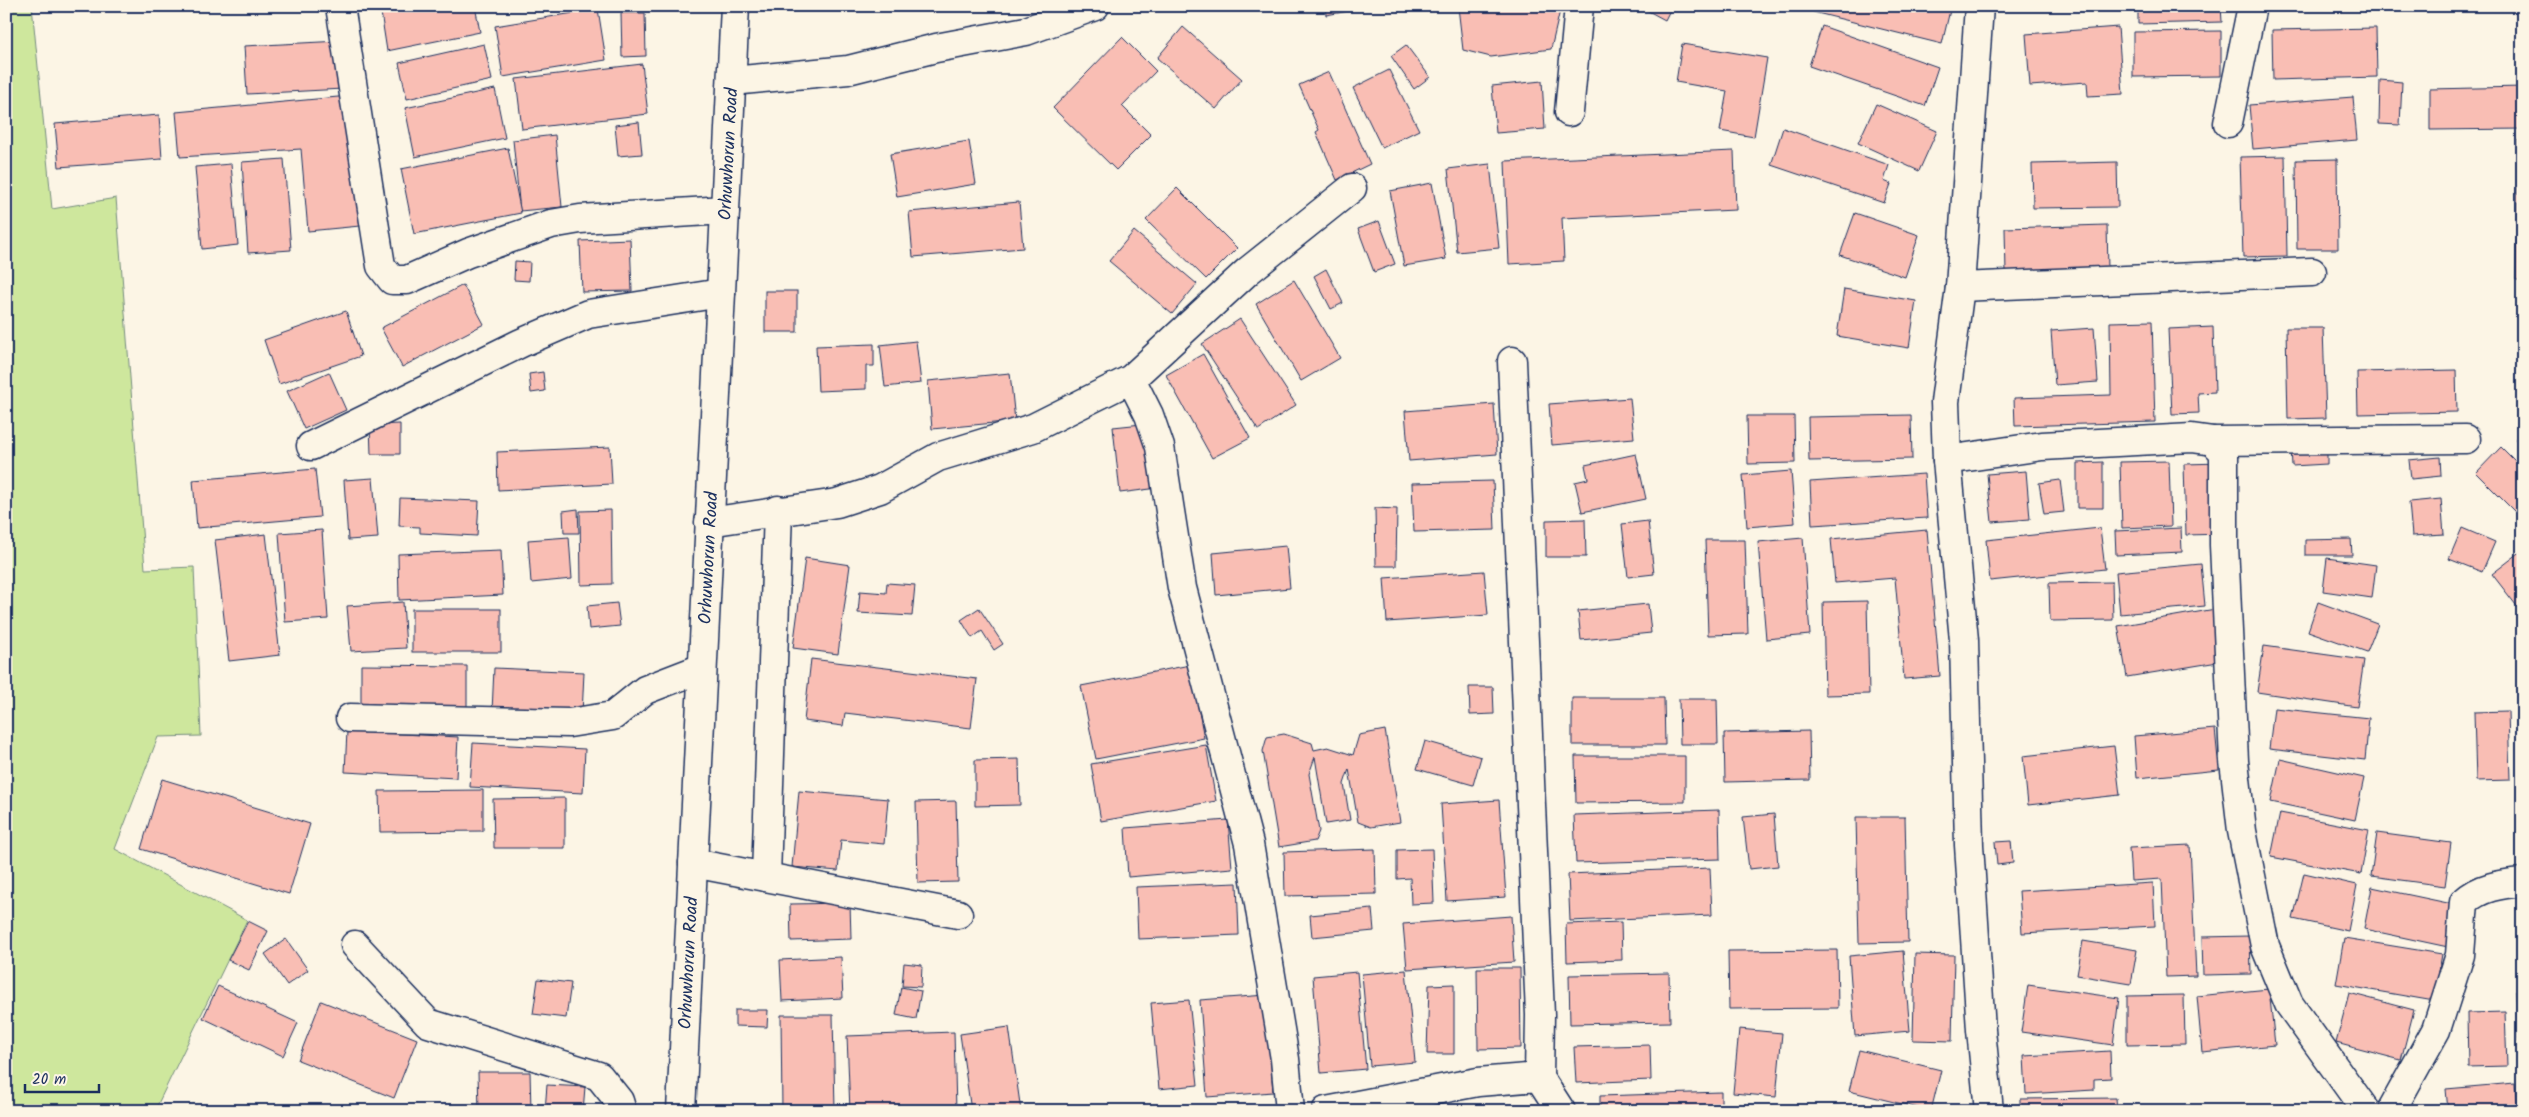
<svg xmlns="http://www.w3.org/2000/svg" width="2529" height="1117" font-family="Kalam,sans-serif">
<rect width="100%" height="100%" fill="#fcf5e5"/>
<filter id="ink" filterUnits="userSpaceOnUse"><feTurbulence type="fractalNoise" baseFrequency=".02" numOctaves="2"/><feDisplacementMap in="SourceGraphic" scale="10" xChannelSelector="R" yChannelSelector="G"/><feConvolveMatrix kernelMatrix="1 2 1 2 8 2 1 2 1" color-interpolation-filters="sRGB"/></filter>
<g filter="url(#ink)">
<path fill="#cee79d" stroke="#748b7e" d="M 6,6 L 32,6 L 52,209 L 116,198 L 145,569 L 194,567 L 201,736 L 158,737 L 115,849 L 247,920 L 155,1110 L 149,1111 L 6,1111 Z"/>
<g fill="#f9beb4" stroke="#1b2f5e">
<path d="M 380,6 L 475,6 L 480,32 L 387,51 Z"/>
<path d="M 1325,6 L 1348,6 L 1349,11 L 1326,15 Z"/>
<path d="M 1467,6 L 1561,6 L 1551,49 L 1491,57 L 1463,50 L 1458,7 Z"/>
<path d="M 1639,6 L 1672,6 L 1665,20 Z"/>
<path d="M 1814,6 L 1951,6 L 1942,44 L 1813,12 Z"/>
<path d="M 2138,6 L 2221,6 L 2222,22 L 2138,24 Z"/>
<path d="M 598,9 L 606,60 L 503,77 L 495,26 Z"/>
<path d="M 621,13 L 645,13 L 646,56 L 622,57 Z"/>
<path d="M 1822,26 L 1938,67 L 1925,106 L 1809,66 Z"/>
<path d="M 1183,27 L 1242,79 L 1216,109 L 1157,58 Z"/>
<path d="M 2118,27 L 2123,94 L 2088,96 L 2087,82 L 2030,86 L 2026,34 Z"/>
<path d="M 2376,28 L 2377,77 L 2273,80 L 2272,30 Z"/>
<path d="M 2221,31 L 2221,76 L 2133,77 L 2133,32 Z"/>
<path d="M 1122,37 L 1156,71 L 1122,106 L 1151,135 L 1116,170 L 1053,108 Z"/>
<path d="M 340,41 L 343,89 L 247,94 L 244,46 Z"/>
<path d="M 484,44 L 492,80 L 407,99 L 399,63 Z"/>
<path d="M 1682,44 L 1767,58 L 1754,137 L 1720,131 L 1727,91 L 1676,82 Z"/>
<path d="M 1406,45 L 1430,77 L 1414,89 L 1391,56 Z"/>
<path d="M 642,64 L 648,114 L 522,129 L 516,79 Z"/>
<path d="M 1389,70 L 1419,130 L 1382,148 L 1353,88 Z"/>
<path d="M 1329,72 L 1370,164 L 1337,180 L 1316,132 L 1319,130 L 1299,85 Z"/>
<path d="M 2380,80 L 2402,82 L 2400,125 L 2379,124 Z"/>
<path d="M 1542,81 L 1545,129 L 1496,133 L 1492,86 Z"/>
<path d="M 2523,87 L 2523,129 L 2430,130 L 2430,89 Z"/>
<path d="M 495,89 L 505,138 L 415,157 L 405,108 Z"/>
<path d="M 349,96 L 360,226 L 308,231 L 301,149 L 180,157 L 176,112 Z"/>
<path d="M 2353,97 L 2357,140 L 2253,149 L 2249,105 Z"/>
<path d="M 1876,104 L 1937,131 L 1919,171 L 1858,143 Z"/>
<path d="M 159,115 L 162,159 L 59,167 L 55,124 Z"/>
<path d="M 639,122 L 642,154 L 618,156 L 615,125 Z"/>
<path d="M 1783,128 L 1889,165 L 1884,181 L 1891,184 L 1884,203 L 1771,165 Z"/>
<path d="M 555,135 L 562,207 L 520,211 L 513,140 Z"/>
<path d="M 2518,140 L 2523,140 L 2523,280 L 2516,280 Z"/>
<path d="M 969,141 L 976,184 L 897,197 L 890,154 Z"/>
<path d="M 508,148 L 521,213 L 414,234 L 401,169 Z"/>
<path d="M 1734,151 L 1736,210 L 1562,218 L 1564,261 L 1509,264 L 1505,161 Z"/>
<path d="M 2285,156 L 2287,256 L 2243,257 L 2240,157 Z"/>
<path d="M 284,159 L 291,250 L 248,253 L 242,162 Z"/>
<path d="M 2337,159 L 2338,249 L 2297,249 L 2296,160 Z"/>
<path d="M 2117,162 L 2118,207 L 2033,208 L 2032,164 Z"/>
<path d="M 231,164 L 238,245 L 202,249 L 195,167 Z"/>
<path d="M 1490,164 L 1499,248 L 1457,252 L 1448,169 Z"/>
<path d="M 1432,183 L 1446,259 L 1404,266 L 1390,191 Z"/>
<path d="M 1177,188 L 1237,248 L 1206,279 L 1146,220 Z"/>
<path d="M 1019,202 L 1023,248 L 913,257 L 909,212 Z"/>
<path d="M 1855,213 L 1919,235 L 1905,277 L 1840,255 Z"/>
<path d="M 1379,221 L 1395,264 L 1374,272 L 1358,229 Z"/>
<path d="M 2107,225 L 2108,270 L 2006,273 L 2005,228 Z"/>
<path d="M 1134,231 L 1197,284 L 1172,314 L 1109,261 Z"/>
<path d="M 630,239 L 632,291 L 582,292 L 580,241 Z"/>
<path d="M 515,261 L 530,262 L 529,281 L 514,280 Z"/>
<path d="M 1326,269 L 1343,303 L 1331,309 L 1314,276 Z"/>
<path d="M 1294,280 L 1340,358 L 1301,381 L 1256,304 Z"/>
<path d="M 463,285 L 484,324 L 402,367 L 381,328 Z"/>
<path d="M 1844,289 L 1916,301 L 1909,348 L 1837,336 Z"/>
<rect x="765" y="291" width="32" height="41"/>
<path d="M 346,311 L 361,356 L 279,384 L 264,340 Z"/>
<path d="M 1240,319 L 1296,405 L 1258,430 L 1202,344 Z"/>
<path d="M 2152,321 L 2155,422 L 2015,426 L 2014,398 L 2111,395 L 2110,322 Z"/>
<path d="M 2213,327 L 2215,392 L 2198,393 L 2199,413 L 2172,414 L 2168,329 Z"/>
<path d="M 2094,328 L 2098,382 L 2055,385 L 2051,331 Z"/>
<path d="M 2286,328 L 2323,328 L 2326,418 L 2288,419 Z"/>
<path d="M 916,341 L 921,383 L 885,387 L 880,345 Z"/>
<path d="M 874,344 L 874,366 L 866,366 L 866,389 L 818,391 L 816,346 Z"/>
<path d="M 1203,354 L 1250,438 L 1212,458 L 1166,375 Z"/>
<path d="M 2456,370 L 2457,412 L 2358,414 L 2357,372 Z"/>
<path d="M 329,372 L 346,410 L 304,429 L 287,391 Z"/>
<path d="M 543,372 L 545,391 L 531,393 L 529,374 Z"/>
<path d="M 1010,373 L 1015,421 L 932,429 L 928,381 Z"/>
<path d="M 1630,398 L 1634,438 L 1552,445 L 1549,404 Z"/>
<path d="M 1494,404 L 1497,454 L 1409,461 L 1405,411 Z"/>
<path d="M 1911,415 L 1912,459 L 1809,461 L 1808,417 Z"/>
<path d="M 1747,416 L 1794,416 L 1795,463 L 1748,464 Z"/>
<path d="M 1152,423 L 1158,488 L 1120,493 L 1113,427 Z"/>
<path d="M 400,424 L 400,454 L 371,454 L 370,425 Z"/>
<path d="M 2523,431 L 2523,448 L 2515,439 Z"/>
<path d="M 2327,446 L 2327,464 L 2292,466 L 2291,447 Z"/>
<path d="M 610,447 L 612,484 L 498,490 L 497,452 Z"/>
<path d="M 2501,447 L 2523,469 L 2523,504 L 2515,512 L 2476,473 Z"/>
<path d="M 1636,454 L 1646,499 L 1582,512 L 1575,482 L 1588,479 L 1585,465 Z"/>
<path d="M 2440,457 L 2441,476 L 2411,479 L 2409,460 Z"/>
<path d="M 2169,461 L 2171,526 L 2122,528 L 2120,462 Z"/>
<path d="M 2103,462 L 2103,508 L 2077,508 L 2077,463 Z"/>
<path d="M 2222,463 L 2224,534 L 2186,535 L 2184,464 Z"/>
<path d="M 315,469 L 320,517 L 197,528 L 193,480 Z"/>
<path d="M 1791,471 L 1795,523 L 1747,527 L 1743,475 Z"/>
<path d="M 2026,471 L 2030,519 L 1992,522 L 1987,474 Z"/>
<path d="M 1924,474 L 1927,518 L 1812,525 L 1810,482 Z"/>
<path d="M 373,478 L 378,538 L 348,540 L 344,480 Z"/>
<path d="M 2060,480 L 2064,512 L 2044,514 L 2039,483 Z"/>
<path d="M 1493,481 L 1495,530 L 1414,532 L 1412,483 Z"/>
<path d="M 400,498 L 479,501 L 477,536 L 420,533 L 420,527 L 399,526 Z"/>
<path d="M 2441,499 L 2444,534 L 2412,536 L 2409,502 Z"/>
<path d="M 1375,508 L 1397,509 L 1396,566 L 1376,566 Z"/>
<path d="M 578,509 L 579,533 L 564,533 L 563,511 Z"/>
<path d="M 611,510 L 612,584 L 581,585 L 580,511 Z"/>
<path d="M 1585,519 L 1586,557 L 1546,557 L 1546,520 Z"/>
<path d="M 1648,521 L 1654,574 L 1628,577 L 1622,524 Z"/>
<path d="M 2100,528 L 2105,569 L 1990,581 L 1986,540 Z"/>
<path d="M 2181,528 L 2182,552 L 2116,555 L 2115,531 Z"/>
<path d="M 2462,528 L 2495,542 L 2482,572 L 2449,559 Z"/>
<path d="M 322,530 L 328,619 L 285,622 L 279,533 Z"/>
<path d="M 1927,530 L 1940,676 L 1904,679 L 1895,578 L 1835,583 L 1831,539 Z"/>
<path d="M 266,534 L 280,655 L 229,661 L 215,540 Z"/>
<path d="M 569,537 L 572,579 L 531,583 L 528,540 Z"/>
<path d="M 1803,538 L 1810,635 L 1766,639 L 1758,542 Z"/>
<path d="M 2351,539 L 2352,555 L 2305,555 L 2305,540 Z"/>
<path d="M 1705,540 L 1745,540 L 1748,634 L 1708,635 Z"/>
<path d="M 1286,546 L 1290,588 L 1216,595 L 1213,553 Z"/>
<path d="M 501,550 L 503,595 L 399,600 L 398,554 Z"/>
<path d="M 2523,550 L 2523,614 L 2492,574 Z"/>
<path d="M 805,558 L 850,565 L 838,654 L 793,648 Z"/>
<path d="M 2327,558 L 2376,565 L 2372,598 L 2323,591 Z"/>
<path d="M 2201,564 L 2205,606 L 2120,614 L 2116,572 Z"/>
<path d="M 1484,571 L 1488,615 L 1387,622 L 1384,578 Z"/>
<path d="M 2112,582 L 2113,620 L 2050,621 L 2049,583 Z"/>
<path d="M 887,583 L 915,585 L 912,616 L 858,613 L 860,591 L 886,593 Z"/>
<path d="M 1867,601 L 1869,694 L 1825,695 L 1823,602 Z"/>
<path d="M 403,602 L 406,648 L 351,651 L 347,606 Z"/>
<path d="M 2318,602 L 2378,624 L 2367,652 L 2308,631 Z"/>
<path d="M 617,603 L 620,626 L 589,629 L 587,606 Z"/>
<path d="M 1648,604 L 1651,633 L 1581,640 L 1578,611 Z"/>
<path d="M 979,608 L 1003,644 L 994,650 L 982,631 L 972,638 L 961,620 Z"/>
<path d="M 2221,608 L 2230,660 L 2127,677 L 2118,626 Z"/>
<rect x="412" y="609" width="89" height="43"/>
<path d="M 2264,646 L 2364,660 L 2357,707 L 2257,692 Z"/>
<path d="M 811,659 L 977,679 L 971,728 L 845,713 L 843,726 L 804,721 Z"/>
<path d="M 361,665 L 467,666 L 467,710 L 361,710 Z"/>
<path d="M 1190,665 L 1204,738 L 1096,759 L 1081,686 Z"/>
<path d="M 494,668 L 584,672 L 582,715 L 492,712 Z"/>
<path d="M 1469,687 L 1493,687 L 1494,714 L 1470,715 Z"/>
<path d="M 1572,698 L 1664,698 L 1665,745 L 1572,745 Z"/>
<path d="M 1679,699 L 1717,699 L 1718,744 L 1680,744 Z"/>
<path d="M 2274,708 L 2369,718 L 2365,760 L 2269,749 Z"/>
<path d="M 2508,711 L 2510,780 L 2476,781 L 2474,712 Z"/>
<path d="M 2215,729 L 2219,770 L 2137,778 L 2134,736 Z"/>
<path d="M 1385,730 L 1400,822 L 1371,827 L 1358,822 L 1349,769 L 1344,784 L 1350,820 L 1326,824 L 1315,757 L 1309,774 L 1319,831 L 1315,841 L 1279,847 L 1263,751 L 1267,737 L 1284,734 L 1312,743 L 1314,750 L 1328,747 L 1353,755 L 1359,735 Z"/>
<path d="M 347,731 L 458,737 L 456,778 L 345,772 Z"/>
<path d="M 1809,731 L 1810,780 L 1725,782 L 1724,733 Z"/>
<path d="M 1425,741 L 1481,757 L 1473,785 L 1417,769 Z"/>
<path d="M 473,743 L 585,749 L 583,793 L 470,787 Z"/>
<path d="M 1206,745 L 1216,801 L 1101,821 L 1091,764 Z"/>
<path d="M 2114,746 L 2120,795 L 2028,805 L 2023,756 Z"/>
<path d="M 1575,756 L 1685,756 L 1685,802 L 1576,803 Z"/>
<path d="M 1019,759 L 1020,805 L 975,806 L 975,760 Z"/>
<path d="M 2280,759 L 2364,778 L 2355,820 L 2271,802 Z"/>
<path d="M 162,779 L 310,824 L 289,894 L 141,849 Z"/>
<path d="M 483,790 L 483,831 L 380,832 L 379,791 Z"/>
<path d="M 799,791 L 888,799 L 884,844 L 841,840 L 838,871 L 792,867 Z"/>
<path d="M 565,798 L 565,848 L 494,848 L 493,799 Z"/>
<path d="M 1499,800 L 1506,897 L 1447,901 L 1441,804 Z"/>
<path d="M 956,801 L 958,882 L 918,883 L 916,802 Z"/>
<path d="M 1719,810 L 1720,859 L 1576,863 L 1574,815 Z"/>
<path d="M 2280,813 L 2369,830 L 2361,874 L 2271,857 Z"/>
<path d="M 1774,814 L 1778,866 L 1749,869 L 1743,817 Z"/>
<path d="M 1856,817 L 1905,817 L 1908,942 L 1859,943 Z"/>
<path d="M 1228,820 L 1232,868 L 1128,877 L 1125,828 Z"/>
<path d="M 2377,833 L 2451,843 L 2445,886 L 2371,876 Z"/>
<path d="M 2011,841 L 2013,863 L 1997,865 L 1995,842 Z"/>
<path d="M 2190,845 L 2196,976 L 2166,977 L 2162,879 L 2131,881 L 2129,848 Z"/>
<path d="M 1375,849 L 1376,894 L 1285,896 L 1284,852 Z"/>
<path d="M 1432,849 L 1434,903 L 1411,904 L 1410,878 L 1397,879 L 1397,850 Z"/>
<path d="M 1710,868 L 1712,915 L 1570,921 L 1568,874 Z"/>
<path d="M 2304,873 L 2357,885 L 2348,931 L 2293,919 Z"/>
<path d="M 1237,883 L 1239,935 L 1138,939 L 1136,887 Z"/>
<path d="M 2153,883 L 2155,926 L 2022,933 L 2019,891 Z"/>
<path d="M 2372,887 L 2457,905 L 2448,947 L 2364,929 Z"/>
<path d="M 850,903 L 851,939 L 791,941 L 790,904 Z"/>
<path d="M 1372,909 L 1374,931 L 1312,937 L 1310,915 Z"/>
<path d="M 1511,916 L 1514,962 L 1407,969 L 1403,924 Z"/>
<path d="M 248,921 L 268,931 L 249,970 L 228,960 Z"/>
<path d="M 1621,922 L 1622,960 L 1567,962 L 1566,924 Z"/>
<path d="M 2250,936 L 2251,974 L 2203,975 L 2202,937 Z"/>
<path d="M 2344,938 L 2442,954 L 2434,1001 L 2336,984 Z"/>
<path d="M 286,939 L 308,970 L 287,985 L 265,954 Z"/>
<path d="M 2083,941 L 2137,950 L 2131,984 L 2077,975 Z"/>
<path d="M 1837,950 L 1838,1008 L 1729,1009 L 1728,951 Z"/>
<path d="M 1903,951 L 1910,1031 L 1855,1036 L 1849,956 Z"/>
<path d="M 1915,954 L 1954,955 L 1952,1041 L 1913,1040 Z"/>
<path d="M 841,957 L 843,998 L 782,1001 L 780,960 Z"/>
<path d="M 904,963 L 922,965 L 921,987 L 902,986 Z"/>
<path d="M 1477,968 L 1520,968 L 1521,1048 L 1478,1049 Z"/>
<path d="M 1406,970 L 1415,1062 L 1370,1066 L 1362,974 Z"/>
<path d="M 1357,972 L 1366,1069 L 1321,1073 L 1313,976 Z"/>
<path d="M 1669,973 L 1670,1022 L 1570,1024 L 1569,975 Z"/>
<path d="M 538,979 L 571,983 L 566,1018 L 533,1014 Z"/>
<path d="M 1454,984 L 1454,1054 L 1427,1054 L 1429,985 Z"/>
<path d="M 2028,985 L 2119,998 L 2113,1045 L 2021,1032 Z"/>
<path d="M 218,986 L 298,1023 L 283,1056 L 203,1018 Z"/>
<path d="M 901,987 L 921,991 L 916,1019 L 896,1015 Z"/>
<path d="M 2269,989 L 2275,1045 L 2202,1052 L 2197,996 Z"/>
<path d="M 2516,991 L 2523,991 L 2523,1075 L 2520,1075 Z"/>
<path d="M 2349,993 L 2414,1010 L 2401,1060 L 2336,1043 Z"/>
<path d="M 1266,995 L 1273,1092 L 1207,1097 L 1200,1000 Z"/>
<path d="M 2184,995 L 2185,1044 L 2127,1045 L 2127,996 Z"/>
<path d="M 1189,1000 L 1198,1085 L 1159,1089 L 1151,1003 Z"/>
<path d="M 321,1001 L 417,1039 L 394,1098 L 298,1060 Z"/>
<path d="M 735,1010 L 768,1010 L 767,1027 L 735,1026 Z"/>
<path d="M 2505,1012 L 2507,1066 L 2468,1067 L 2467,1013 Z"/>
<path d="M 781,1015 L 833,1015 L 835,1111 L 782,1111 Z"/>
<path d="M 1009,1027 L 1021,1111 L 971,1111 L 960,1034 Z"/>
<path d="M 1739,1029 L 1782,1033 L 1776,1097 L 1733,1093 Z"/>
<path d="M 954,1032 L 956,1111 L 850,1111 L 847,1036 Z"/>
<path d="M 1650,1045 L 1651,1080 L 1576,1083 L 1574,1047 Z"/>
<path d="M 1859,1050 L 1941,1070 L 1931,1111 L 1849,1091 Z"/>
<path d="M 2110,1051 L 2111,1078 L 2094,1079 L 2094,1090 L 2026,1094 L 2024,1056 Z"/>
<path d="M 478,1072 L 530,1072 L 531,1111 L 479,1111 Z"/>
<path d="M 2515,1083 L 2517,1111 L 2448,1111 L 2446,1089 Z"/>
<path d="M 547,1085 L 585,1087 L 583,1111 L 545,1111 Z"/>
<path d="M 1721,1092 L 1721,1111 L 1600,1111 L 1600,1096 Z"/>
<path d="M 2116,1098 L 2117,1111 L 2020,1111 L 2020,1099 Z"/>
<path d="M 2430,1107 L 2431,1111 L 2409,1111 Z"/>
</g>
<g fill="none" stroke-linecap="round" stroke-linejoin="round">
<defs>
<g id="street">
<path d="M 340,6 L 381,266 L 392,280 L 407,280 L 468,253 L 551,224 L 580,219 L 725,210"/>
<path d="M 1979,6 L 1960,287 L 1945,402 L 1947,460 L 1964,640 L 1969,845 L 1981,1030 L 1989,1111"/>
<path d="M 732,81 L 848,70 L 936,48 L 1026,31 L 1095,6"/>
<path d="M 1569,112 L 1579,6"/>
<path d="M 2228,123 L 2252,6"/>
<path d="M 1960,287 L 2312,272"/>
<path d="M 1512,361 L 1540,1015 L 1539,1077 L 1561,1111"/>
<path d="M 1131,379 L 1149,415 L 1160,447 L 1182,588 L 1249,844 L 1285,1059 L 1290,1111"/>
<path d="M 2213,441 L 2466,439"/>
<path d="M 311,446 L 521,343 L 588,314 L 721,293"/>
<path d="M 1947,460 L 2042,446 L 2192,438 L 2213,441 L 2224,452 L 2224,545 L 2234,761 L 2242,831 L 2265,946 L 2289,1004 L 2366,1111"/>
<path d="M 709,522 L 837,503 L 880,489 L 938,457 L 1033,428 L 1131,379 L 1248,271 L 1352,188"/>
<path d="M 350,718 L 569,723 L 613,716 L 645,690 L 702,668"/>
<path d="M 693,863 L 958,914"/>
<path d="M 766,877 L 778,510"/>
<path d="M 355,945 L 428,1023 L 599,1076 L 619,1101 L 622,1111"/>
<path d="M 1326,1111 L 1478,1082 L 1539,1077"/>
<path d="M 2391,1111 L 2436,1030 L 2460,955 L 2464,902 C 2480,887 2501,884 2523,882"/>
</g>
<path id="secondary" d="M 681,1111 L 735,6"/>
</defs>
<use href="#street" stroke="#1b2f5e" stroke-width="31"/>
<use href="#secondary" stroke="#1b2f5e" stroke-width="31"/>
<use href="#street" stroke="#fcf5e5" stroke-width="28"/>
<use href="#secondary" stroke="#fcf5e5" stroke-width="28"/>
</g>
</g>
<g text-anchor="middle" stroke-width="5" stroke-linejoin="round" paint-order="stroke">
<g font-size="18" fill="#1b2f5e" stroke="#fcf5e5">
<text transform="translate(728 154) rotate(-87)" y="6">Orhuwhorun Road</text>
<text transform="translate(708 558) rotate(-87)" y="6">Orhuwhorun Road</text>
<text transform="translate(688 963) rotate(-87)" y="6">Orhuwhorun Road</text>
</g>
</g>
<rect width="2529" height="1117" fill="none" stroke="#fcf5e5" stroke-width="25"/>
<rect x="12" y="12" width="2504" height="1092" fill="none" stroke="#1b2f5e" stroke-width="2" filter="url(#ink)"/>
<path d="M25 1084v8h74v-8" fill="none" stroke="#1b2f5e" stroke-width="2.5"/>
<text x="32" y="1084" font-size="15" fill="#1b2f5e" stroke="#fcf5e5" stroke-width="4" paint-order="stroke">20 m</text>
</svg>
